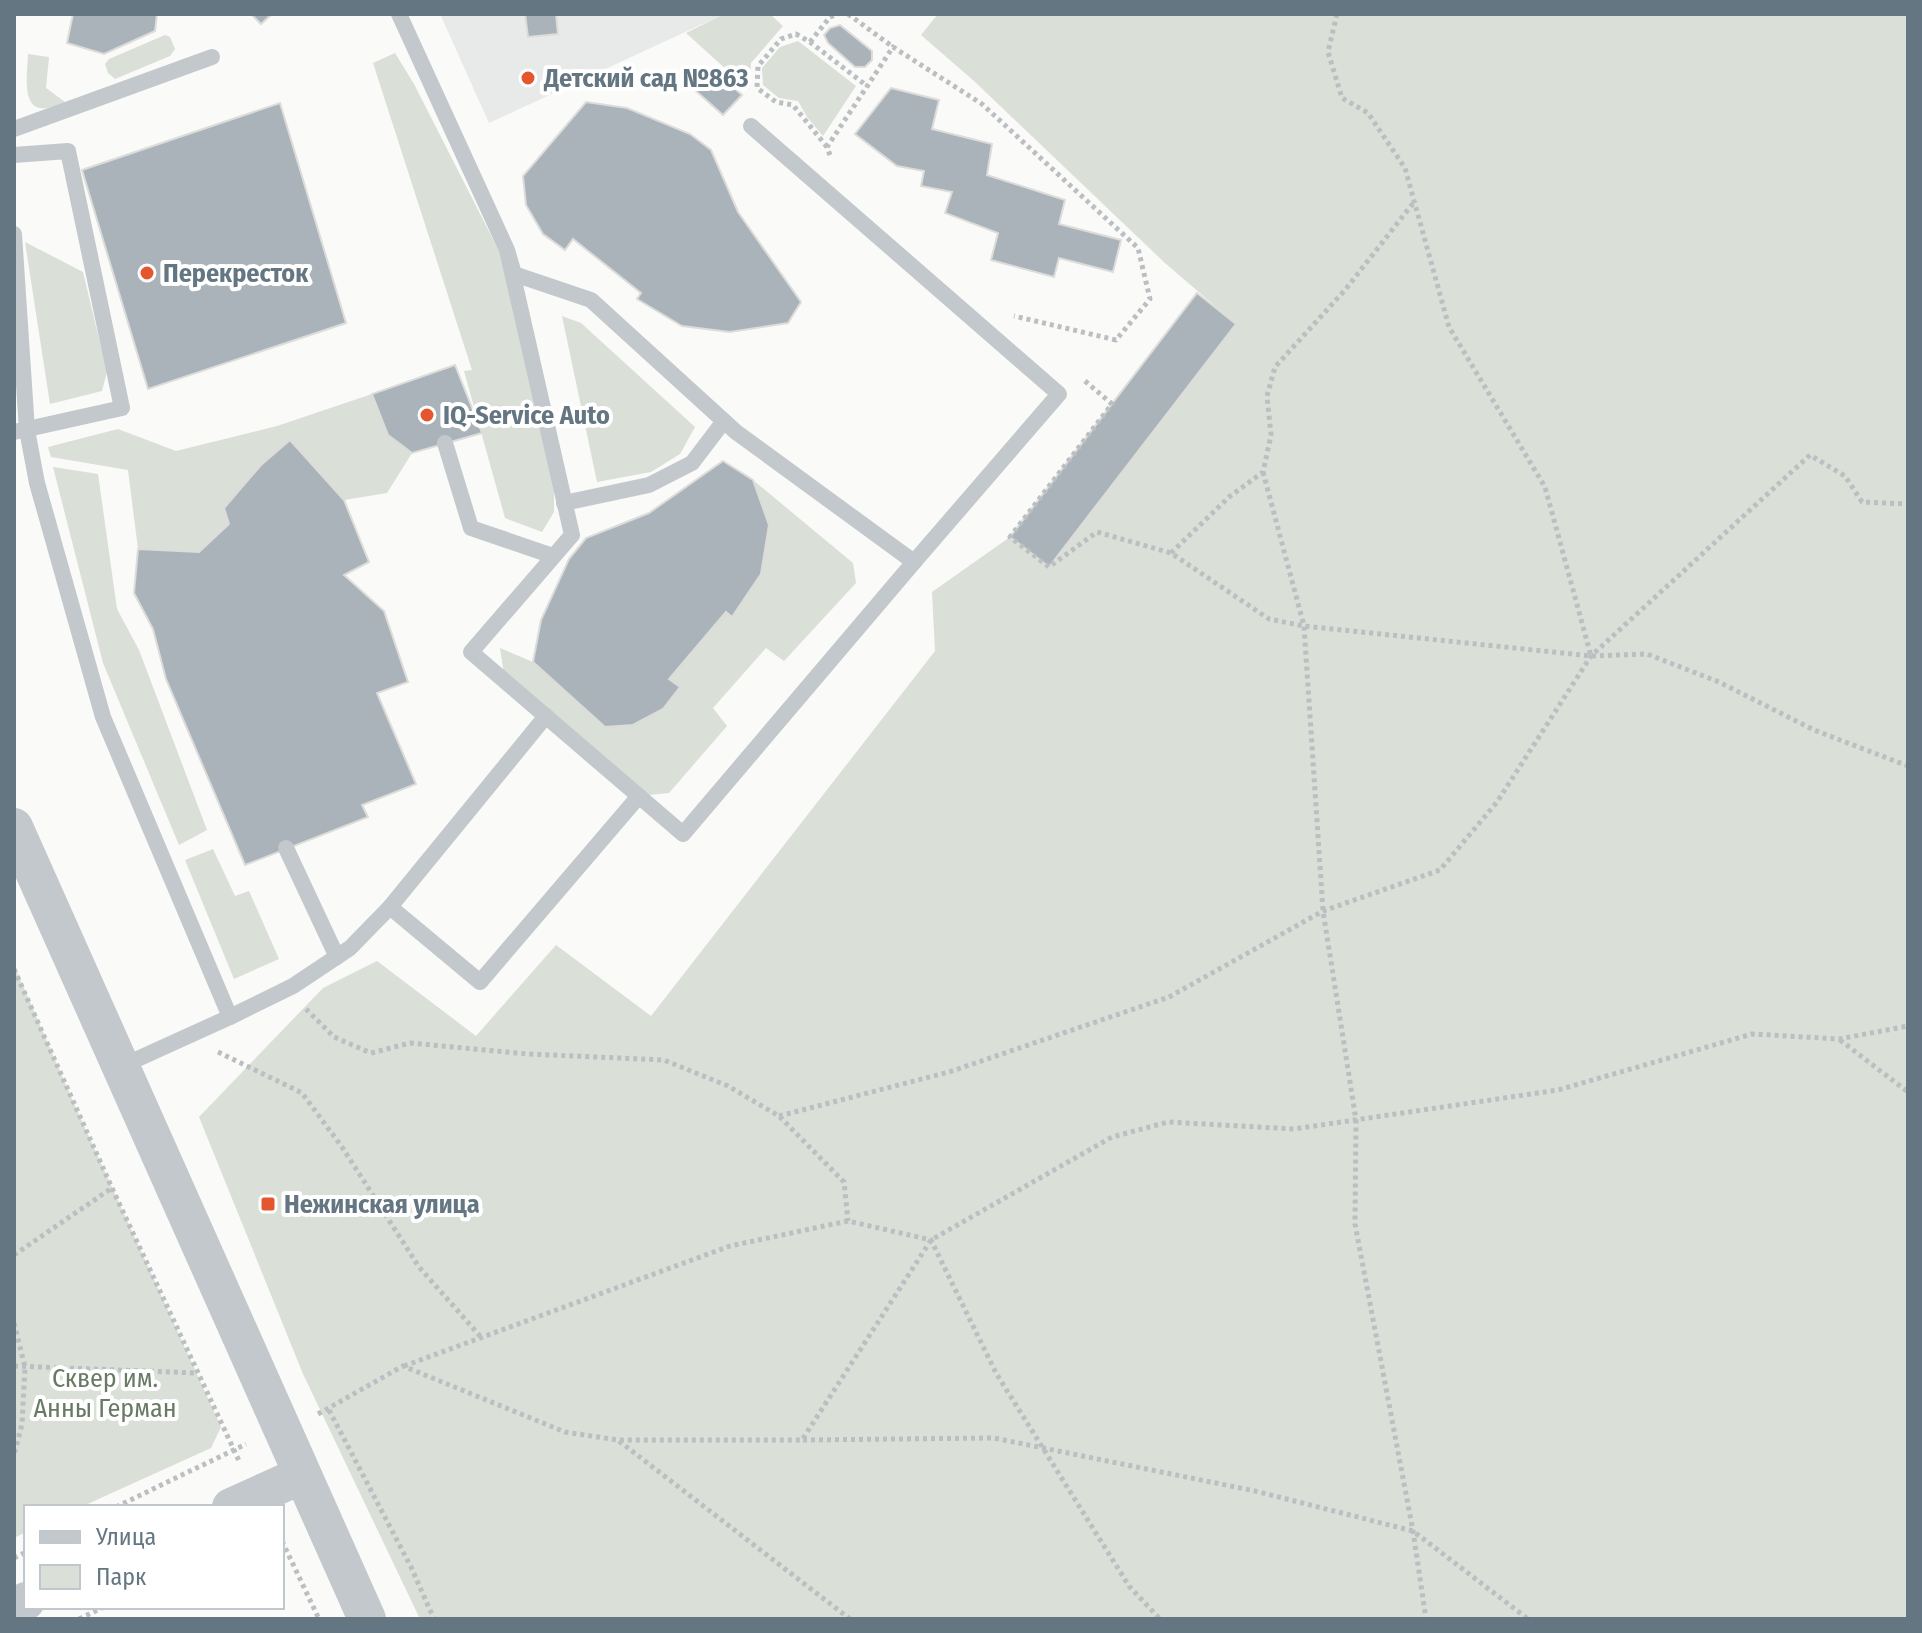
<svg xmlns="http://www.w3.org/2000/svg" width="1922" height="1633" font-family="'Fira Sans Condensed',sans-serif">
<rect width="100%" height="100%" fill="#fafaf8"/>
<path fill="#e8e9e9" d="M 440,14 L 724,14 L 489,123 Z"/>
<g fill="#dadfd7">
<path d="M 724,14 L 770,14 L 783,26 L 751,63 L 749,90 L 686,33 Z"/>
<path d="M 938,14 L 1908,14 L 1908,1619 L 420,1619 L 303,1374 L 199,1117 L 323,988 L 377,961 L 476,1036 L 556,945 L 651,1016 L 935,651 L 932,592 L 1010,537 L 1049,567 L 1236,324 L 1165,263 L 974,81 L 921,35 Z"/>
<path d="M 165,35 L 170,37 L 175,49 L 170,56 L 115,79 L 108,73 L 105,64 L 109,59 Z"/>
<path d="M 798,41 L 856,86 L 823,136 L 807,117 L 798,101 L 779,98 L 763,85 L 762,68 L 780,47 Z"/>
<path d="M 395,53 L 414,84 L 500,253 L 554,484 L 554,512 L 542,532 L 505,518 L 464,371 L 472,370 L 373,63 Z"/>
<path d="M 28,54 L 49,57 L 46,88 L 65,102 C 58,105 47,110 40,108 C 21,105 28,68 28,54 Z"/>
<path d="M 25,242 L 83,272 L 107,372 L 102,391 L 50,404 Z"/>
<path d="M 562,316 L 581,323 L 695,427 L 680,454 L 651,472 L 597,482 Z"/>
<path d="M 372,394 L 388,435 L 412,453 L 387,493 L 344,500 L 290,440 L 261,466 L 224,507 L 229,524 L 199,552 L 138,549 L 128,470 L 51,457 L 48,447 L 118,429 L 176,451 L 277,426 Z"/>
<path d="M 53,467 L 98,474 L 117,609 L 139,650 L 207,830 L 179,845 L 103,663 Z"/>
<path d="M 753,480 L 853,563 L 856,583 L 784,661 L 766,648 L 713,708 L 727,726 L 669,793 L 639,796 L 505,681 L 500,648 L 533,662 L 633,725 L 663,709 L 680,687 L 669,679 L 726,612 L 731,616 L 769,525 Z"/>
<path d="M 213,849 L 235,896 L 249,891 L 279,959 L 234,979 L 185,860 Z"/>
<path d="M 14,965 L 76,1108 L 221,1427 L 211,1448 L 81,1507 L 26,1507 L 26,1532 L 14,1538 Z"/>
</g>
<g fill="#aab3b9" stroke="#dcdcda" stroke-width="2">
<path d="M 73,14 L 157,14 L 155,31 L 104,54 L 67,43 Z"/>
<path d="M 251,14 L 272,14 L 261,24 Z"/>
<path d="M 525,14 L 556,14 L 558,34 L 528,37 Z"/>
<path d="M 840,25 L 872,51 L 872,60 L 865,67 L 855,67 L 828,43 L 824,35 L 830,28 Z"/>
<path d="M 714,70 L 742,95 L 723,115 L 696,91 Z"/>
<path d="M 891,88 L 939,100 L 932,129 L 992,144 L 987,175 L 1065,200 L 1059,224 L 1121,240 L 1113,272 L 1059,258 L 1054,277 L 991,260 L 998,233 L 945,213 L 952,192 L 921,186 L 924,171 L 897,166 L 855,134 Z"/>
<path d="M 586,102 L 627,108 L 690,134 L 711,150 L 738,212 L 801,302 L 788,323 L 730,332 L 682,326 L 637,299 L 641,293 L 573,239 L 565,250 L 543,234 L 526,205 L 523,176 Z"/>
<path d="M 280,103 L 346,323 L 148,389 L 82,170 Z"/>
<path d="M 1197,293 L 1236,324 L 1049,567 L 1010,537 Z"/>
<path d="M 455,365 L 482,433 L 412,453 L 388,435 L 372,394 Z"/>
<path d="M 290,440 L 344,500 L 369,562 L 344,575 L 384,611 L 408,682 L 377,693 L 416,784 L 362,805 L 368,817 L 245,865 L 166,679 L 153,629 L 134,593 L 138,549 L 199,552 L 229,524 L 224,508 L 261,465 Z"/>
<path d="M 723,461 L 753,480 L 769,525 L 761,574 L 732,617 L 726,612 L 669,679 L 680,687 L 663,709 L 633,725 L 605,727 L 533,662 L 541,620 L 569,559 L 586,538 L 649,513 Z"/>
</g>
<g fill="none" stroke-linecap="round" stroke-linejoin="round">
<g stroke="#bbbfc2" stroke-width="5" stroke-dasharray="4 4" stroke-linecap="butt">
<path d="M 848,14 L 893,47"/>
<path d="M 1337,14 L 1328,52 L 1342,98 L 1368,113 L 1405,168 L 1449,327 L 1545,487 L 1591,656"/>
<path d="M 810,42 L 830,17 L 838,14"/>
<path d="M 827,147 L 793,105 L 776,102 L 757,88 L 758,66 L 781,39 L 796,34 L 810,42 L 867,86"/>
<path d="M 830,155 L 827,147 L 893,47 L 982,104 L 1138,248 L 1150,299 L 1116,340 L 1014,316"/>
<path d="M 1085,381 L 1112,404 L 1010,537 L 1049,567 L 1097,532 L 1171,553 L 1269,619 L 1304,626 L 1591,656 L 1647,654 L 1719,682 L 1814,730 L 1908,766"/>
<path d="M 1263,472 L 1304,626 L 1323,911 L 1356,1120 L 1355,1224 L 1413,1531 L 1426,1619"/>
<path d="M 1171,553 L 1229,497 L 1263,472 L 1271,435 L 1267,396 L 1275,367 L 1345,290 L 1414,202"/>
<path d="M 14,969 L 112,1188 L 240,1463"/>
<path d="M 306,1009 L 334,1037 L 371,1053 L 410,1043 L 528,1054 L 664,1060 L 728,1086 L 779,1116 L 844,1182 L 848,1221"/>
<path d="M 1840,1040 L 1908,1092"/>
<path d="M 218,1052 L 302,1093 L 342,1147 L 419,1267 L 480,1336"/>
<path d="M 779,1116 L 949,1072 L 1169,997 L 1323,911 L 1440,870 L 1497,802 L 1591,656 L 1810,455 L 1845,476 L 1862,502 L 1908,504"/>
<path d="M 14,1255 L 112,1188"/>
<path d="M 14,1323 L 25,1367 L 22,1424 L 14,1455"/>
<path d="M 14,1366 L 197,1373"/>
<path d="M 404,1366 L 730,1246 L 848,1221 L 931,1240 L 996,1373 L 1129,1586 L 1160,1619"/>
<path d="M 329,1410 L 411,1567 L 434,1619"/>
<path d="M 318,1414 L 403,1366 L 565,1432 L 618,1440 L 802,1440 L 931,1240 L 1112,1137 L 1168,1122 L 1294,1129 L 1558,1090 L 1752,1034 L 1839,1039 L 1908,1026"/>
<path d="M 803,1440 L 994,1438 L 1255,1491 L 1413,1531 L 1528,1619"/>
<path d="M 619,1441 L 850,1619"/>
<path d="M 116,1507 L 246,1444"/>
<path d="M 282,1541 L 319,1619"/>
<path d="M 14,1558 L 26,1552"/>
<path d="M 79,1619 L 104,1607"/>
</g>
<g stroke="#c3c8cc" stroke-width="16">
<path d="M 399,14 L 507,250 L 514,274 L 591,300 L 736,432 L 914,562 L 683,834 L 471,652 L 572,535 L 507,250"/>
<path d="M 751,126 L 1059,394 L 914,562"/>
<path d="M 14,129 L 212,57"/>
<path d="M 14,155 L 68,151 L 122,408 L 14,432"/>
<path d="M 14,234 L 27,430 L 37,483 L 103,717 L 230,1017 L 293,986 L 350,948 L 390,907 L 546,716"/>
<path d="M 445,443 L 471,528 L 553,556"/>
<path d="M 564,503 L 649,485 L 692,463 L 724,421"/>
<path d="M 286,848 L 337,957"/>
<path d="M 390,907 L 480,982 L 639,796"/>
<path d="M 122,1066 L 230,1017"/>
</g>
<g stroke="#c3c8cc" stroke-width="38">
<path d="M 14,827 L 367,1619"/>
<path d="M 231,1507 L 302,1475"/>
<path d="M 14,1607 L 26,1601"/>
</g>
</g>
<g fill="#e4572e" stroke="#fff" stroke-width="3">
<circle cx="528" cy="78" r="8"/>
<circle cx="147" cy="273" r="8"/>
<circle cx="427" cy="415" r="8"/>
<rect x="260" y="1196" width="16" height="16" rx="4"/>
</g>
<g text-anchor="middle" stroke-width="8" stroke-linejoin="round" paint-order="stroke">
<g font-size="26" font-weight="bold" fill="#657683" stroke="#fff" text-anchor="start">
<text x="544" y="87">Детский сад №863</text>
<text x="163" y="282">Перекресток</text>
<text x="443" y="424">IQ-Service Auto</text>
<text x="284" y="1213">Нежинская улица</text>
</g>
<g font-size="26" fill="#687a64" stroke="#fff">
<text x="105" y="1387">Сквер им.<tspan x="105" dy="30">Анны Герман</tspan></text>
</g>
</g>
<rect width="1922" height="1633" fill="none" stroke="#657683" stroke-width="32"/>
<rect x="24" y="1505" width="260" height="104" fill="#ffffff" stroke="#c1c8cd" stroke-width="2"/>
<rect x="40" y="1531" width="40" height="12" fill="#c3c8cc" stroke="#c1c8cd" stroke-width="2"/>
<text x="96" y="1545" font-size="24" fill="#657683">Улица</text>
<rect x="40" y="1565" width="40" height="24" fill="#dadfd7" stroke="#c1c8cd" stroke-width="2"/>
<text x="96" y="1585" font-size="24" fill="#657683">Парк</text>
</svg>
